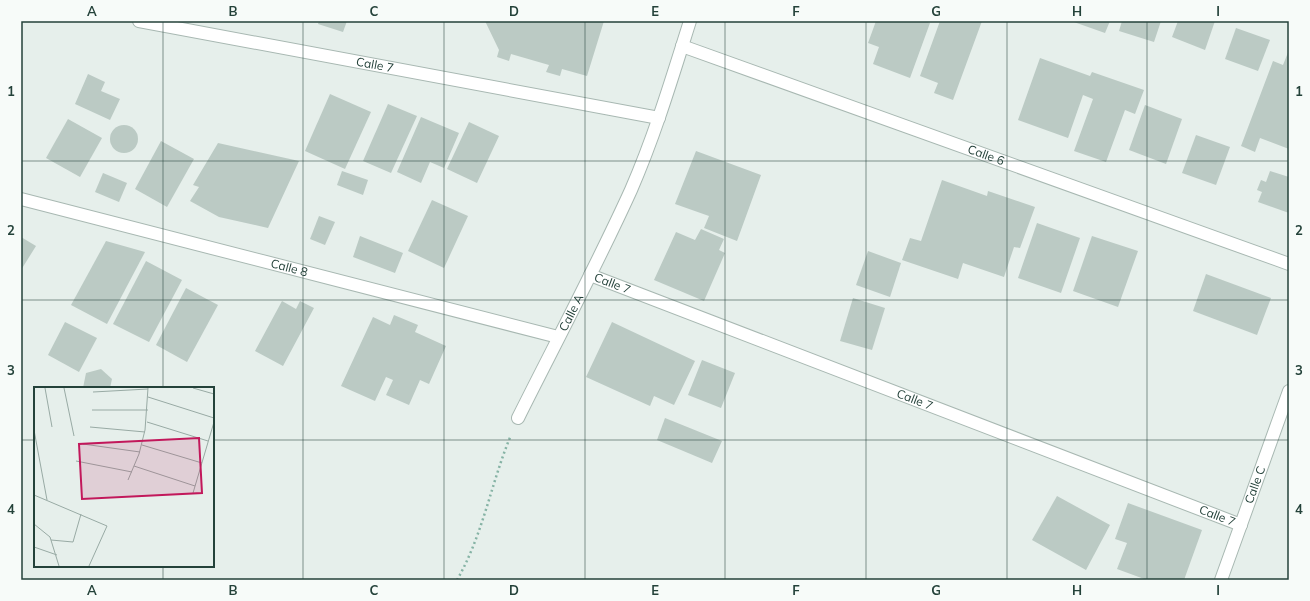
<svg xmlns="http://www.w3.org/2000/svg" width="1310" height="601" font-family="Mulish,sans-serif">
<rect width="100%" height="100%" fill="#e6efeb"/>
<g fill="#bbcac4">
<path d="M 319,21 L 347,21 L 343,32 L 318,24 Z"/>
<path d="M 485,21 L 584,22 L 604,21 L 587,76 L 562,69 L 560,76 L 546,72 L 549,65 L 511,54 L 509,61 L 497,57 L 499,50 Z"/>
<path d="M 876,21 L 925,21 L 930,23 L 910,78 L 873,64 L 879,47 L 868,43 Z"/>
<path d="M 940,21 L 982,21 L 953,100 L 934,93 L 938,83 L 920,76 Z"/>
<path d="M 1071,21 L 1110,21 L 1105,33 Z"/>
<path d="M 1122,21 L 1161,21 L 1154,42 L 1119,31 Z"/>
<path d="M 1178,21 L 1215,21 L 1205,50 L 1172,37 Z"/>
<path d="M 1236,28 L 1270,40 L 1258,71 L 1225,59 Z"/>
<path d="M 1289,50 L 1289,149 L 1260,138 L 1255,152 L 1241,146 L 1273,61 L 1283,65 Z"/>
<path d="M 1040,58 L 1090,76 L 1092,72 L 1144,90 L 1135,114 L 1125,110 L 1106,162 L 1074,151 L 1093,99 L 1083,95 L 1068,138 L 1018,120 Z"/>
<path d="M 88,74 L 105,82 L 101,91 L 120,99 L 110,120 L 75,104 Z"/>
<path d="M 330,94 L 371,112 L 345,169 L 305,151 Z"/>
<path d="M 388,104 L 417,116 L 391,173 L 363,161 Z"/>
<path d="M 1145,105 L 1182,119 L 1166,164 L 1129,150 Z"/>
<path d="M 421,117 L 459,133 L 444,168 L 430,162 L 421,183 L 397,172 Z"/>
<path d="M 68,119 L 102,138 L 80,177 L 46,158 Z"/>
<path d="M 469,122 L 499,136 L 477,183 L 447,169 Z"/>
<circle cx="124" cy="139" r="14"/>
<path d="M 1196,135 L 1230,147 L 1216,185 L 1182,173 Z"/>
<path d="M 161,141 L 194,159 L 167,207 L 135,189 Z"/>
<path d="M 218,143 L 299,161 L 268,228 L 219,217 L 190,201 L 199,187 L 193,185 Z"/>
<path d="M 696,151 L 761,175 L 737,241 L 704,228 L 709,216 L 675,204 Z"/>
<path d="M 342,171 L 368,180 L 363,195 L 337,185 Z"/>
<path d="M 1270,171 L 1289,177 L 1289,213 L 1258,202 L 1262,192 L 1257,190 L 1261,180 L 1266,182 Z"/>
<path d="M 103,173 L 127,183 L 119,202 L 95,192 Z"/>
<path d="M 942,180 L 987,196 L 988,191 L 1035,207 L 1020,248 L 1014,247 L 1004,277 L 963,263 L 958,279 L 902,260 L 910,238 L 921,241 Z"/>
<path d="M 432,200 L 468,216 L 444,268 L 408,251 Z"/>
<path d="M 319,216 L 335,222 L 325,245 L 310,239 Z"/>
<path d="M 1037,223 L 1080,238 L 1061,293 L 1018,278 Z"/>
<path d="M 701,229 L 724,239 L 719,250 L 725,253 L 704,301 L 654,280 L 676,232 L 695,240 Z"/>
<path d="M 360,236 L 403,253 L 395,273 L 353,257 Z"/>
<path d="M 1092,236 L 1138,251 L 1118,307 L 1073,291 Z"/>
<path d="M 21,237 L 36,246 L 21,270 Z"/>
<path d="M 106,241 L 145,252 L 107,324 L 71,305 Z"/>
<path d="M 868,251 L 901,263 L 890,297 L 856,285 Z"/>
<path d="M 146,261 L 182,280 L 149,342 L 113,324 Z"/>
<path d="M 1206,274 L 1271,298 L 1257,335 L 1193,311 Z"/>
<path d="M 186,288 L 218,305 L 187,362 L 156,345 Z"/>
<path d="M 853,298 L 885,308 L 872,350 L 840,341 Z"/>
<path d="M 282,301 L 296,309 L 300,301 L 314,308 L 283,366 L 255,351 Z"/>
<path d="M 394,315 L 418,325 L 415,332 L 446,346 L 429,384 L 420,380 L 409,405 L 386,395 L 393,380 L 386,377 L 375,401 L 341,386 L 373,317 L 390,325 Z"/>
<path d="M 65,322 L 97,338 L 79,372 L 48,355 Z"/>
<path d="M 612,322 L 695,361 L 674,405 L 654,396 L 650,406 L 586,377 Z"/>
<path d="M 702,360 L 735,373 L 721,408 L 688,395 Z"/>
<path d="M 101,369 L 112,379 L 110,388 L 83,388 L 86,373 Z"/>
<path d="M 665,418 L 722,441 L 712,463 L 657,440 Z"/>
<path d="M 1057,496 L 1110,525 L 1086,570 L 1032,540 Z"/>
<path d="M 1128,503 L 1202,530 L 1184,580 L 1147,580 L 1117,569 L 1127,543 L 1115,539 Z"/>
</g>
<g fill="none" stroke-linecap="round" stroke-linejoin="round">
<defs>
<g id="street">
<path id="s1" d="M 139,21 L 659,118"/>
<path id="s2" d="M 682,46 L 1289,264"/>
<path id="s3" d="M 21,199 L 558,337"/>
<path id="s4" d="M 590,275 L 1241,525"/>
<path id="s5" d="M 518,418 C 556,342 596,267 631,190 C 655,135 672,78 690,21"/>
<path id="s6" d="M 1221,580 L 1289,391"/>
</g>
</defs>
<use href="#street" stroke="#a8b8b2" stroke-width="14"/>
<path stroke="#86b3a5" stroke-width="2.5" stroke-dasharray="2 3" stroke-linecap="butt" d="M 457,580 C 483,535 491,483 511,435"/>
<use href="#street" stroke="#fff" stroke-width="12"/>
</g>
<path fill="none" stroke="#24423a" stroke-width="1" stroke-opacity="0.55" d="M 163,21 L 163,388M 303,21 L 303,580M 444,21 L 444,580M 585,21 L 585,580M 725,21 L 725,580M 866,21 L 866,580M 1007,21 L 1007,580M 1147,21 L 1147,580M 21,161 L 1289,161M 21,300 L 1289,300M 21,440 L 35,440M 213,440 L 1289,440M 163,566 L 163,580"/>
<g text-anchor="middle" stroke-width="3.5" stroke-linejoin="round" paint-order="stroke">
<g font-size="12" fill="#24423a" stroke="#f7fbf9">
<text dy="4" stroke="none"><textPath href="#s1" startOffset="240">Calle 7</textPath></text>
<text dy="4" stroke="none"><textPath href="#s2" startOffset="323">Calle 6</textPath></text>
<text dy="4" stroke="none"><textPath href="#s3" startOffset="277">Calle 8</textPath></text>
<text dy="4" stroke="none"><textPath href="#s4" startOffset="24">Calle 7</textPath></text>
<text dy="4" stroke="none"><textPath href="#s5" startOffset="118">Calle A</textPath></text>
<text dy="4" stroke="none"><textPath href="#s4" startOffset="348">Calle 7</textPath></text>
<text dy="4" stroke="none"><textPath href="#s6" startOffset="101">Calle C</textPath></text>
<text dy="4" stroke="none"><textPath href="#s4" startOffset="672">Calle 7</textPath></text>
</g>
</g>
<g transform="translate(34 387)">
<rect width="180" height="180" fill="#e6efeb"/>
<path fill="none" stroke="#98aaa4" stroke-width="1" d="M 11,1 L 18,40M 30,1 L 40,49M 159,1 L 180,7M 59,5 L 114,2M 114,10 L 180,31M 58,23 L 114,23M 113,35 L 174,54M 56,40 L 111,45M 0,43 L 13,113M 49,57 L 106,65M 108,58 L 168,76M 42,74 L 98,85M 100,79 L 161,99M 94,93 L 105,67 L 111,43 L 114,1M 159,106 L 180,35M 0,108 L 73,139 L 55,179M 0,137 L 16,150 L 25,179M 17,153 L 39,155 L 47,127M 0,160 L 23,168"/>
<path fill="#c2185b" fill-opacity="0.15" stroke="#c2185b" stroke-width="2" d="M 165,51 L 168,106 L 48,112 L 45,57 Z"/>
<rect width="180" height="180" fill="none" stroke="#24423a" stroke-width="2"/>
</g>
<rect width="1310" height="601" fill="none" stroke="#f7fbf9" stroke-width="44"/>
<rect x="22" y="22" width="1266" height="557" fill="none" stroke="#24423a" stroke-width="1.5"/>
<g font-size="13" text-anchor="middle" font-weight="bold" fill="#24423a">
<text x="92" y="16">A</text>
<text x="233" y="16">B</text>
<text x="374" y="16">C</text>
<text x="514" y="16">D</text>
<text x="655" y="16">E</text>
<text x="796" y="16">F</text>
<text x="936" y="16">G</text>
<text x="1077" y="16">H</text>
<text x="1218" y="16">I</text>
<text x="11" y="96">1</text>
<text x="1299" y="96">1</text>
<text x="11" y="235">2</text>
<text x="1299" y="235">2</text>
<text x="11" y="375">3</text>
<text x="1299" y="375">3</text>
<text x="11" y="514">4</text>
<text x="1299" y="514">4</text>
<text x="92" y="595">A</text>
<text x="233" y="595">B</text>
<text x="374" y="595">C</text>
<text x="514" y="595">D</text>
<text x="655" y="595">E</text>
<text x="796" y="595">F</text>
<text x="936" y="595">G</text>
<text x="1077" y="595">H</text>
<text x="1218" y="595">I</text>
</g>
</svg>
